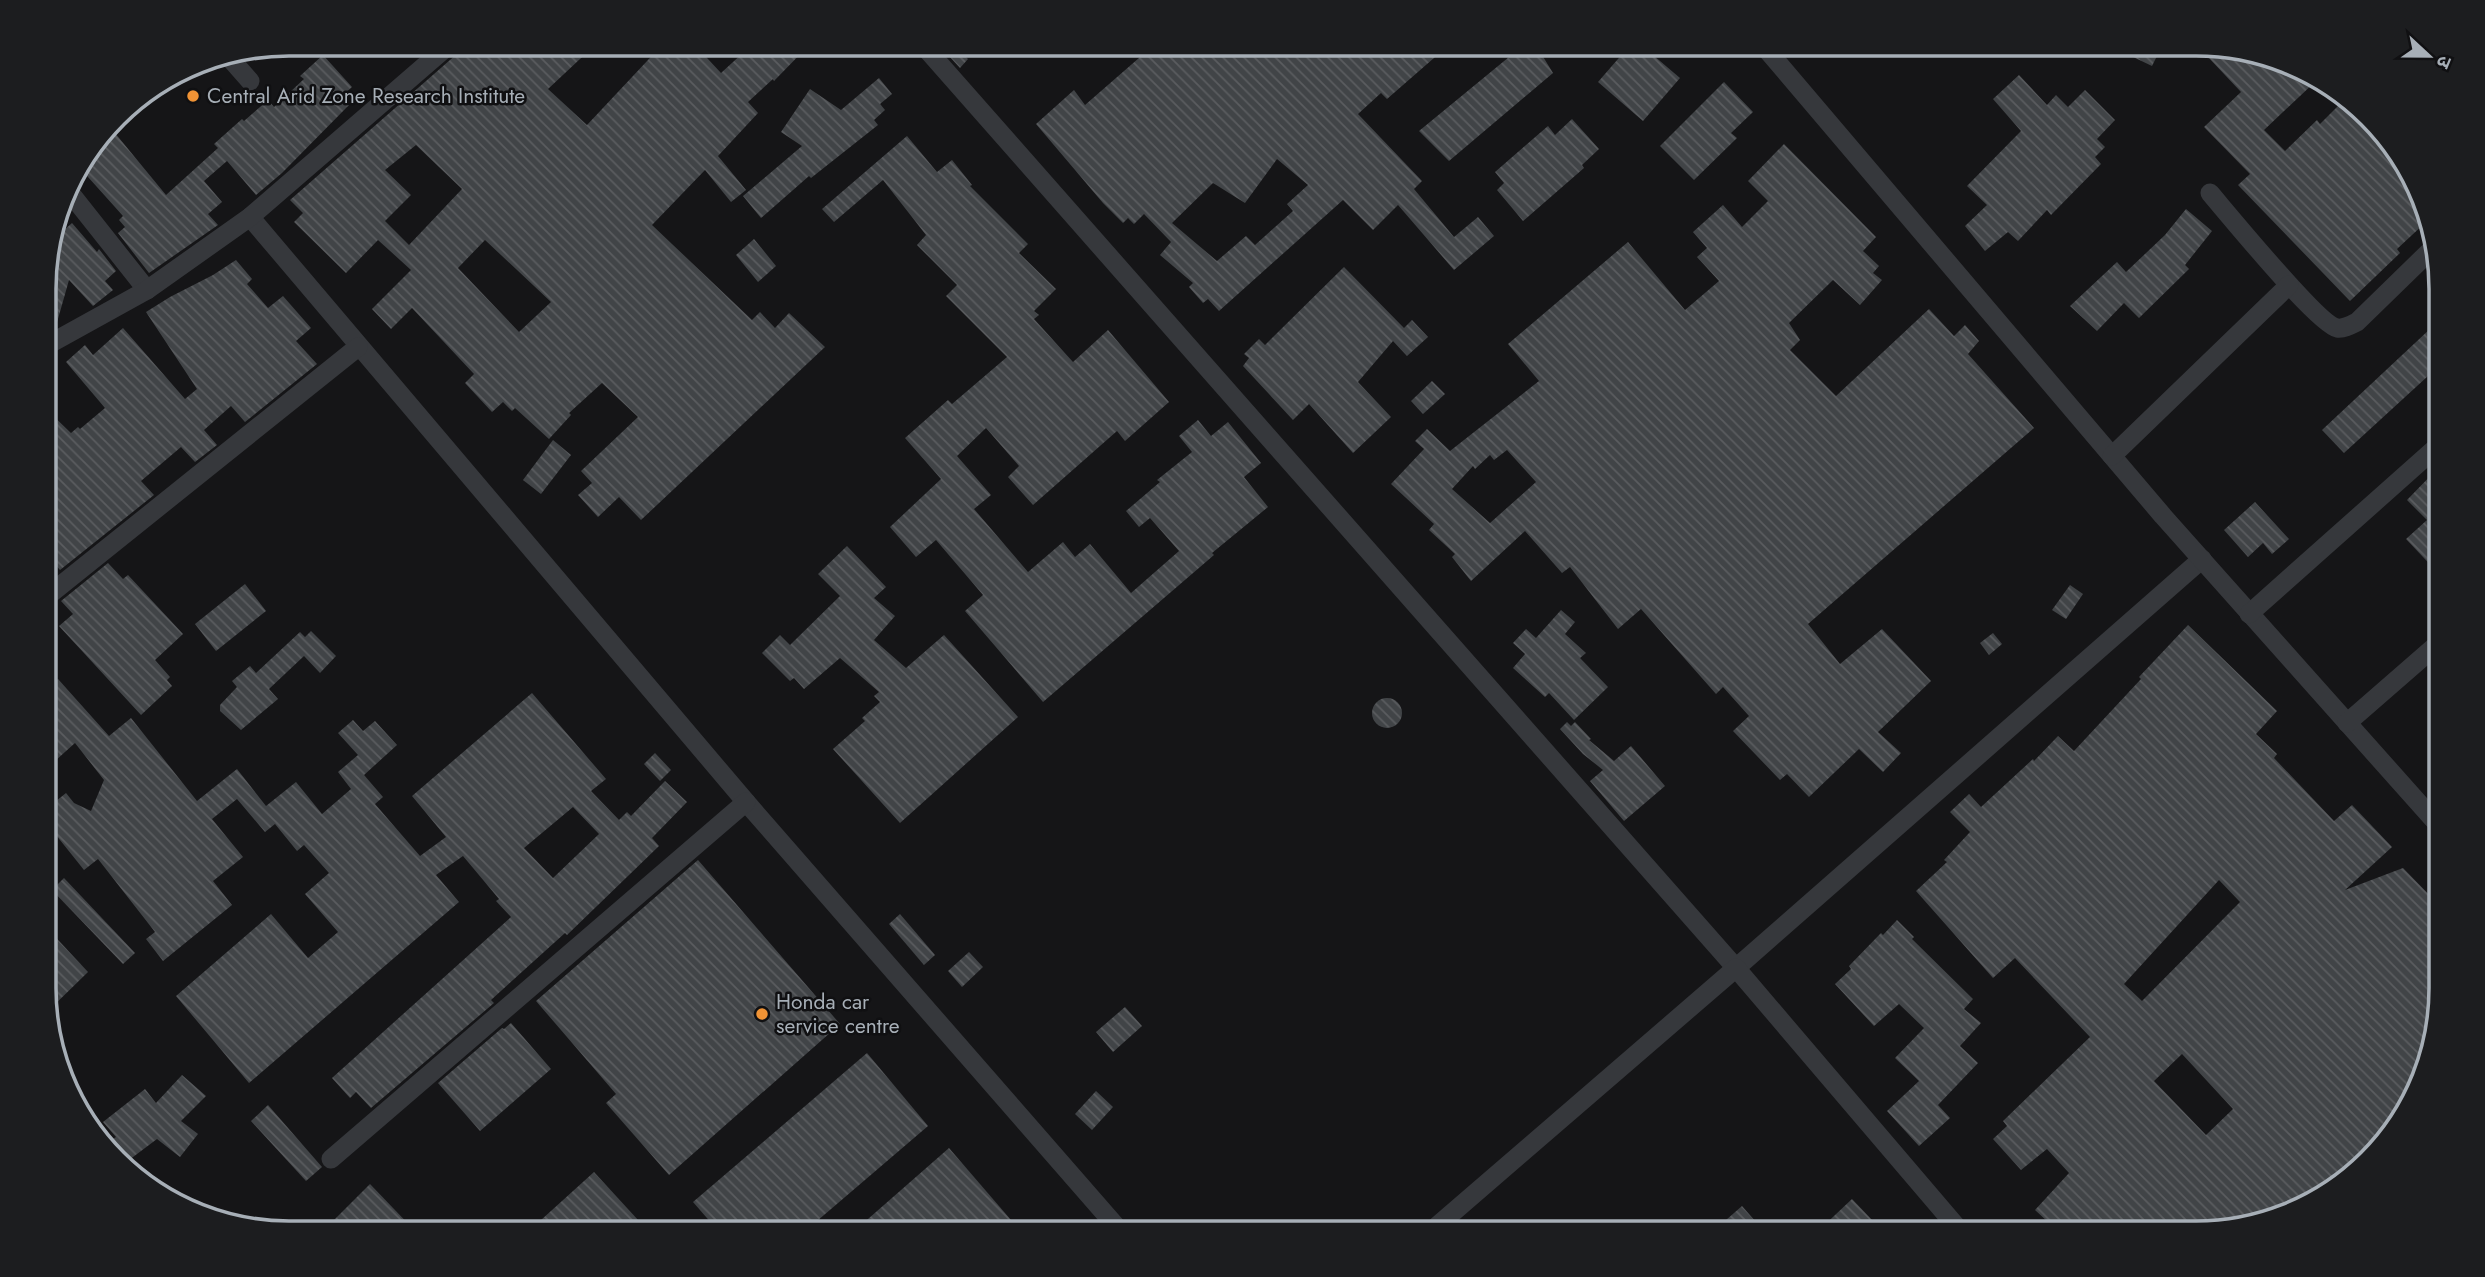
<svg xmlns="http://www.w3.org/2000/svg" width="2485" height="1277" font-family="Jost,'Noto Sans Devanagari',sans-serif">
<defs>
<pattern id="building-back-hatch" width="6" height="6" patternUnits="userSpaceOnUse" patternTransform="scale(1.75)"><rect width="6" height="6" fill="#414447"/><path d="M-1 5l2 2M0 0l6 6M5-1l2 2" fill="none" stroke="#5a5c5f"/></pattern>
</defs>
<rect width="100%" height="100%" fill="#151517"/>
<g fill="url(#building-back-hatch)" fill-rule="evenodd">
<path d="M 462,44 L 596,44 L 548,89 L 587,125 L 663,44 L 694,44 L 721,73 L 745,51 L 740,44 L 810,44 L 774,81 L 773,79 L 748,102 L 758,113 L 718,156 L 746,190 L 731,202 L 705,170 L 652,225 L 752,320 L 760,312 L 775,328 L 789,313 L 825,347 L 641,520 L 619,497 L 598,517 L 578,495 L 592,483 L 581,471 L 638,417 L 602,383 L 569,413 L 571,415 L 549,439 L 515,408 L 512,411 L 503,402 L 492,412 L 465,383 L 474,374 L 412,308 L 391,329 L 372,309 L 411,270 L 378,240 L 346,273 L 294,222 L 303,213 L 290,200 L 458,53 ZM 416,145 L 462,189 L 409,245 L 385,221 L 411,195 L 385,170 ZM 485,240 L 551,302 L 519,332 L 458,268 Z"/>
<path d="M 938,44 L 972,44 L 961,52 L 968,59 L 960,68 Z"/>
<path d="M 1155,44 L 1450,44 L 1387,99 L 1381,93 L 1358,114 L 1422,181 L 1414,189 L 1454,237 L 1478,217 L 1494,236 L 1454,270 L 1398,205 L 1373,230 L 1343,200 L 1219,311 L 1208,299 L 1203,303 L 1189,287 L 1193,283 L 1160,255 L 1171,242 L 1144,214 L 1134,224 L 1128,218 L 1123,223 L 1103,203 L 1036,124 L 1074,90 L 1085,105 ZM 1277,159 L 1308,185 L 1287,204 L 1293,211 L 1255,245 L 1246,236 L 1217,261 L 1172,223 L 1213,183 L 1245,203 Z"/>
<path d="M 1521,44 L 1551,44 L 1542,55 L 1553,73 L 1449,161 L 1419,131 L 1509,57 Z"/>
<path d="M 1631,44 L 1640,44 L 1680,78 L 1643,121 L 1598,82 Z"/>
<path d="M 2137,44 L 2163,44 L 2152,66 L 2131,56 Z"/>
<path d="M 2216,48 L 2305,69 L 2317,80 L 2264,130 L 2285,151 L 2317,120 L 2320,124 L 2342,102 L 2395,148 L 2392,152 L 2404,165 L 2426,222 L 2397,249 L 2400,253 L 2350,301 L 2238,185 L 2250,174 L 2204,127 L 2241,92 L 2208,57 Z"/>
<path d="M 323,55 L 352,87 L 341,97 L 349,105 L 282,173 L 256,195 L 227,161 L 204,181 L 222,202 L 208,214 L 218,225 L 149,273 L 118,233 L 125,227 L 119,220 L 123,216 L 79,167 L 110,127 L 166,195 L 218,148 L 214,144 L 242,119 L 244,121 L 268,100 L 274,107 L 304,79 L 300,76 Z"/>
<path d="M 2019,75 L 2047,105 L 2056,95 L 2068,107 L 2085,90 L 2115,120 L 2097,139 L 2105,147 L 2095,157 L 2101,164 L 2051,215 L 2047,210 L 2018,241 L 2008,232 L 1985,251 L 1965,226 L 1987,205 L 1967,186 L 2021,131 L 1993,99 Z"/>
<path d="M 879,78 L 892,94 L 880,104 L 885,110 L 874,120 L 878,125 L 811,178 L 809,176 L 761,218 L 743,196 L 802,146 L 781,132 L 810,89 L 841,110 Z"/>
<path d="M 1724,82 L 1753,112 L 1731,133 L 1737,138 L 1694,180 L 1660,146 Z"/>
<path d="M 1572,119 L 1599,149 L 1582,165 L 1584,168 L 1523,221 L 1497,190 L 1504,183 L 1495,172 L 1548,126 L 1555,135 Z"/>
<path d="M 907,136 L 937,172 L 952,160 L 972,185 L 970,186 L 1028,244 L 1019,253 L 1056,289 L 1034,311 L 1039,315 L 1034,319 L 1073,362 L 1108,330 L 1169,402 L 1125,441 L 1117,431 L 1033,505 L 1008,477 L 1019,466 L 986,428 L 957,456 L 991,495 L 974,509 L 1028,572 L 1063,542 L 1075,557 L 1090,544 L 1131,593 L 1179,551 L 1150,518 L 1139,527 L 1126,511 L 1160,482 L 1157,480 L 1192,452 L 1179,436 L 1198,420 L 1211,436 L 1228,422 L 1261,463 L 1244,477 L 1268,507 L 1212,553 L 1214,555 L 1043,702 L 965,611 L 983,595 L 936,540 L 916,557 L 890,527 L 941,479 L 905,438 L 948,400 L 952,404 L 1007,357 L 946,296 L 957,285 L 917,245 L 926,235 L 883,180 L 834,222 L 822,209 Z"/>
<path d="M 1784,144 L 1876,237 L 1863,251 L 1879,266 L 1873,273 L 1882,280 L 1860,305 L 1833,280 L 1789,323 L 1800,340 L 1790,350 L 1836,396 L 1929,309 L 1954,336 L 1965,325 L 1979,341 L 1968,354 L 2034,428 L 1808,624 L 1840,664 L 1882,629 L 1931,681 L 1878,732 L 1901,753 L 1883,772 L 1859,749 L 1809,797 L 1787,774 L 1780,780 L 1733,731 L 1749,716 L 1723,687 L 1716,694 L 1641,609 L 1618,629 L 1570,567 L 1562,573 L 1525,531 L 1471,581 L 1452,557 L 1455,554 L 1429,530 L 1434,524 L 1391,484 L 1424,449 L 1415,441 L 1427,429 L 1450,451 L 1539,381 L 1508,344 L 1628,242 L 1685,310 L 1719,281 L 1697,257 L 1707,248 L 1693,232 L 1723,205 L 1742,227 L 1768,201 L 1748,181 ZM 1507,450 L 1536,482 L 1490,523 L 1452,489 L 1473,466 L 1475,469 L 1490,455 L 1494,460 Z"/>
<path d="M 2186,209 L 2212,231 L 2185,265 L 2189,269 L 2139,318 L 2124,303 L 2097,331 L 2070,306 L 2117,262 L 2126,272 L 2165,235 Z"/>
<path d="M 72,223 L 97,252 L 99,249 L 116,271 L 105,281 L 113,290 L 93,306 L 69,280 L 56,326 L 44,333 L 44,273 L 53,240 Z"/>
<path d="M 754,239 L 776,266 L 758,282 L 736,255 Z"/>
<path d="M 236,260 L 252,279 L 247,284 L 268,308 L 283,296 L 311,328 L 296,341 L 317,364 L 245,422 L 231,406 L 204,430 L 217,445 L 195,462 L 181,447 L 141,481 L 154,495 L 60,570 L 45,553 L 45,455 L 53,447 L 45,439 L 45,408 L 71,433 L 78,427 L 80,429 L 105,408 L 66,362 L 85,345 L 93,355 L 123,328 L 185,399 L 197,389 L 146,312 L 170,297 L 213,275 Z"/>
<path d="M 1344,267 L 1404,328 L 1412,320 L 1428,337 L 1407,356 L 1393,341 L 1358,382 L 1391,417 L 1353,453 L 1309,404 L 1293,420 L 1243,366 L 1249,358 L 1244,354 L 1259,339 L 1265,345 Z"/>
<path d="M 2431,328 L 2439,338 L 2440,365 L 2344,453 L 2322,430 Z"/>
<path d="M 1432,381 L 1445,394 L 1423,414 L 1411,401 Z"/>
<path d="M 553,440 L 571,455 L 541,494 L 523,480 Z"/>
<path d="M 2440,466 L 2440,575 L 2406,539 L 2427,520 L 2407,500 Z"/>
<path d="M 2255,502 L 2289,539 L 2272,554 L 2263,543 L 2248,557 L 2224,530 Z"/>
<path d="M 847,546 L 886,587 L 874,598 L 895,616 L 874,640 L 906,668 L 944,635 L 1018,717 L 900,823 L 833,749 L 865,721 L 862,718 L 880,702 L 874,696 L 879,692 L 840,658 L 804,689 L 794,678 L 790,681 L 762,653 L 780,635 L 790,645 L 840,596 L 818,574 Z"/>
<path d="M 108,563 L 123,579 L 128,575 L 183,634 L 155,660 L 170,677 L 167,680 L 172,686 L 141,715 L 59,626 L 73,614 L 61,601 Z"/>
<path d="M 245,584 L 266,611 L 216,651 L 195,624 Z"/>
<path d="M 2070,585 L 2083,594 L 2066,619 L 2052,610 Z"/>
<path d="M 1561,610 L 1575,622 L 1565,634 L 1586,653 L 1580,658 L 1608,687 L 1574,720 L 1549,693 L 1545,697 L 1513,668 L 1525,654 L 1513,643 L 1526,629 L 1536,638 Z"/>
<path d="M 2188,625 L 2277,711 L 2256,734 L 2277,754 L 2274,758 L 2334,821 L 2352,805 L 2392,847 L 2345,890 L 2403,868 L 2441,907 L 2428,920 L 2441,933 L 2441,988 L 2416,1097 L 2332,1192 L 2212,1233 L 2060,1233 L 2035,1210 L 2069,1173 L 2047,1149 L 2021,1170 L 1993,1139 L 2007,1126 L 2003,1121 L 2090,1037 L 2015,958 L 1993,978 L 1916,891 L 1947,862 L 1944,860 L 1970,832 L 1950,812 L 1969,794 L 1981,807 L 2033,759 L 2034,761 L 2058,736 L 2074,751 L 2141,679 L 2139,677 ZM 2219,880 L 2240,902 L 2142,1001 L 2124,984 ZM 2182,1054 L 2233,1109 L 2206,1135 L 2154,1081 Z"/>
<path d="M 311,631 L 336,656 L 320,673 L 304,656 L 269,689 L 278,699 L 241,730 L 220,711 L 220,705 L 237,687 L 232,681 L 250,666 L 256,673 L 300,632 L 305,637 Z"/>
<path d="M 1993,633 L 2002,644 L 1989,655 L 1980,643 Z"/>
<path d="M 58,679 L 109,736 L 131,718 L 197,801 L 237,769 L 266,806 L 296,782 L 322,814 L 351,789 L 338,772 L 358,755 L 338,733 L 353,720 L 363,731 L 375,721 L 397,745 L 364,775 L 383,797 L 375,804 L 420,856 L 446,837 L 412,796 L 532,693 L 606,779 L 591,791 L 619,820 L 627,812 L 631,816 L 665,781 L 687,802 L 652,838 L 659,846 L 567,935 L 565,933 L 491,1000 L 494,1003 L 371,1108 L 356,1092 L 350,1098 L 332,1078 L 511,917 L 496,901 L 499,899 L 463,856 L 436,875 L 459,902 L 249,1083 L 176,996 L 271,914 L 308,958 L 338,932 L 305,894 L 329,873 L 304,845 L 297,851 L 275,824 L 265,832 L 237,799 L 212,819 L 243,857 L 213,881 L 232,905 L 163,961 L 146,939 L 155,932 L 98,859 L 84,870 L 52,830 L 46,835 L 45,810 L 66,793 L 74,803 L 91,811 L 104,780 L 75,743 L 45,770 L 45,690 ZM 573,807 L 599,834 L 553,878 L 524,848 Z"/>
<circle cx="1387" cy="713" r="15"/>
<path d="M 1567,722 L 1571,726 L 1575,722 L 1591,739 L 1589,740 L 1614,761 L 1631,746 L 1665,786 L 1624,821 L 1590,781 L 1603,770 L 1583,754 L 1560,729 Z"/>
<path d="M 655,753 L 671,770 L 660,781 L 644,764 Z"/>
<path d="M 698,860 L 840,1024 L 669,1175 L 606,1103 L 616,1094 L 536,1001 Z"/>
<path d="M 64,878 L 135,953 L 123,964 L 52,890 Z"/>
<path d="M 900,914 L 935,955 L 924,965 L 889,924 Z"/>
<path d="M 1897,920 L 1914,937 L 1912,939 L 1973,999 L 1964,1009 L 1981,1023 L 1960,1046 L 1978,1063 L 1938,1105 L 1950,1118 L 1919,1146 L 1887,1111 L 1919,1081 L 1895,1058 L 1924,1028 L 1899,1004 L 1874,1026 L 1835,984 L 1851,969 L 1849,966 L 1881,933 L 1883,935 Z"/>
<path d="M 46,927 L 88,972 L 46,1013 Z"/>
<path d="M 969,952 L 983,967 L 962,987 L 948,971 Z"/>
<path d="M 1125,1007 L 1142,1026 L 1113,1052 L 1096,1032 Z"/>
<path d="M 511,1023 L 551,1069 L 480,1131 L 438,1083 L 502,1028 L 504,1029 Z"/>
<path d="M 867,1053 L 928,1126 L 803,1233 L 720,1233 L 693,1202 Z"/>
<path d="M 182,1075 L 206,1096 L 181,1121 L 198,1134 L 180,1157 L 157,1139 L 129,1160 L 113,1139 L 116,1137 L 103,1122 L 145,1089 L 156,1103 Z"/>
<path d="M 1096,1091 L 1113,1107 L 1092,1130 L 1075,1114 Z"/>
<path d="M 268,1105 L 322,1167 L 306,1181 L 251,1121 Z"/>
<path d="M 949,1148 L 1011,1220 L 996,1233 L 852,1233 Z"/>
<path d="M 594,1172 L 650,1233 L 553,1233 L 541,1220 Z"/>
<path d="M 370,1184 L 417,1233 L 339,1233 L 330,1224 Z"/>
<path d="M 1852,1199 L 1873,1221 L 1861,1233 L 1816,1233 Z"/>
<path d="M 1742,1206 L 1756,1222 L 1744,1233 L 1737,1233 L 1726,1220 Z"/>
</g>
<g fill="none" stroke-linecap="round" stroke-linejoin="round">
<g stroke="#36383c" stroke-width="19">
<path d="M 922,44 L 1736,968 L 2202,559"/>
<path d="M 1762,44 L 2163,516 L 2441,828"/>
<path d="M 228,56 L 250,81"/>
<path d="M 67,189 L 147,290"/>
<path d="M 2210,193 C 2228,214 2318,324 2337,328 C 2344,329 2351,325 2357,322 L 2435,246"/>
<path d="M 250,217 L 746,802 L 1122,1233"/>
<path d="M 44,347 L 147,290 L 250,217 L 450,44"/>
<path d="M 2112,456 L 2289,285"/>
<path d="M 45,598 L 358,347"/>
<path d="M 2249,614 L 2440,444"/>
<path d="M 2347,723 L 2440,642"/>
<path d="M 331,1159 L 746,802"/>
<path d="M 1429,1233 L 1736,968 L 1962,1233"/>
</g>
</g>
<g fill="#f09335" stroke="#101012" stroke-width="2.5">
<circle cx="193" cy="96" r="7"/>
<circle cx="762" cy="1014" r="7"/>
</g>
<g text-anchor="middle" stroke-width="5" stroke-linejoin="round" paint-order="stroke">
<g font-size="21" fill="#a7afb7" stroke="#101012" text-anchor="start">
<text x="207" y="103">Central Arid Zone Research Institute</text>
<text x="776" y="1009">Honda car<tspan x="776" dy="24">service centre</tspan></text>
</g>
</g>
<path d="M0 0H2485V1277H0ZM289 56H2196A233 233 0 0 1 2429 289V988A233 233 0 0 1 2196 1221H289A233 233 0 0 1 56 988V289A233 233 0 0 1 289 56Z" fill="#1c1d1f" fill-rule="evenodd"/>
<path fill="none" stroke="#a7afb7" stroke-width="3.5" d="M289 56H2196A233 233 0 0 1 2429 289V988A233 233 0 0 1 2196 1221H289A233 233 0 0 1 56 988V289A233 233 0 0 1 289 56Z"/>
<g transform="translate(2429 56) rotate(112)" stroke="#101012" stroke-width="5" paint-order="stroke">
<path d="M0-5L12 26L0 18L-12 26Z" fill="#a7afb7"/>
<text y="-10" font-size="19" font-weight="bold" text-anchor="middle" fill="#a7afb7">उ</text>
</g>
</svg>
